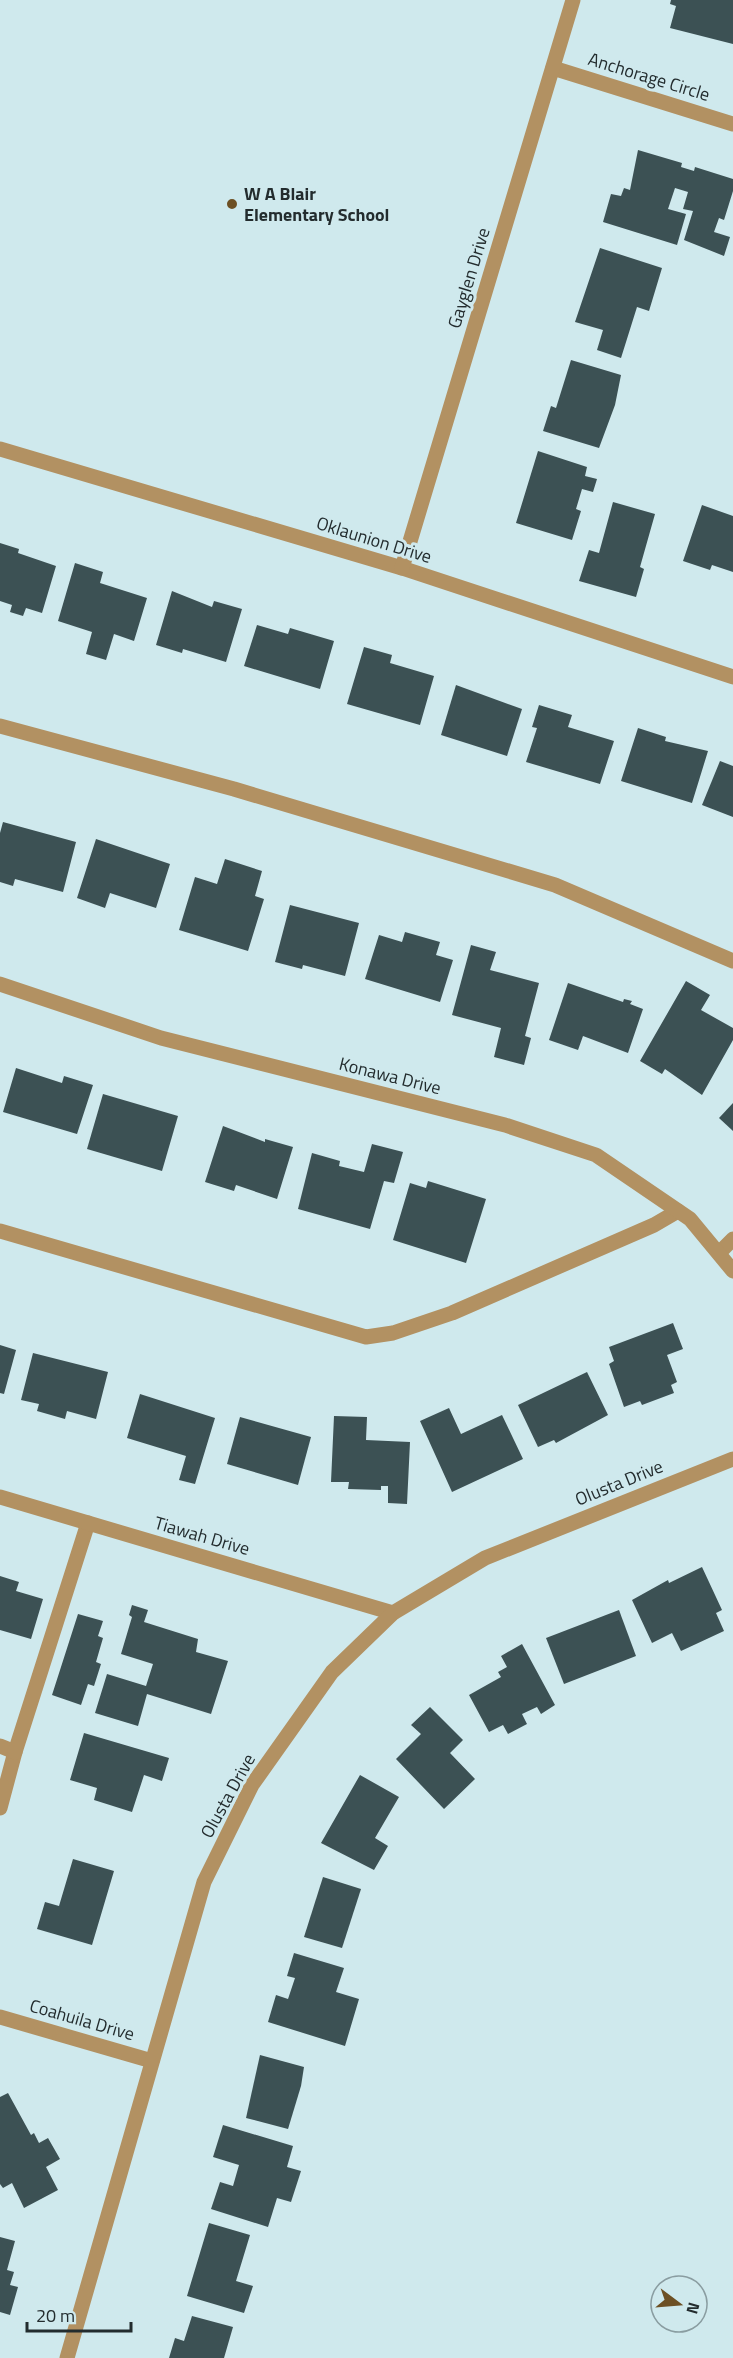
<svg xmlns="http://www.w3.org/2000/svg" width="733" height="2358" font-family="'Titillium Web',sans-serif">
<rect width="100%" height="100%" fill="#cfe9ed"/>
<g fill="#3c5154">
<path d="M 671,0 L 733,0 L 733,44 L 670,28 L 676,6 L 670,4 Z"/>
<path d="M 638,150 L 682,163 L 681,167 L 694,171 L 695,167 L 733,179 L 733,191 L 724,220 L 719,218 L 714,232 L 730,237 L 724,256 L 684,240 L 693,211 L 683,209 L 688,192 L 675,188 L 668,209 L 686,214 L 677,245 L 603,222 L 611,194 L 621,196 L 624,188 L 630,190 Z"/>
<path d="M 600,248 L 662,268 L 649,311 L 637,307 L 621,358 L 597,350 L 603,330 L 575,322 Z"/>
<path d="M 571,360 L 621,375 L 615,405 L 599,448 L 543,431 L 551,406 L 556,408 Z"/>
<path d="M 538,451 L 587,467 L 585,476 L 597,479 L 593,492 L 582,489 L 576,509 L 581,511 L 572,540 L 516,523 Z"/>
<path d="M 613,502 L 655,514 L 640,567 L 644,569 L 636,597 L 579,581 L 589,550 L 599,553 Z"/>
<path d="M 702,505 L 733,516 L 733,572 L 712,565 L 710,570 L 683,561 Z"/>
<path d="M 0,543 L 19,549 L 18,553 L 56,566 L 42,613 L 26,608 L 23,616 L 10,612 L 12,605 L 0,601 Z"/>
<path d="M 75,563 L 103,572 L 100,583 L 147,598 L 134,641 L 114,634 L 106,660 L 86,654 L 92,632 L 58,621 Z"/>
<path d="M 172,591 L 212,607 L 214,601 L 242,609 L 226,662 L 183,649 L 182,653 L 156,645 Z"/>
<path d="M 257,625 L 288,634 L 290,628 L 334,641 L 320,689 L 244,666 Z"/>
<path d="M 364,647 L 392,655 L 390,663 L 434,676 L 420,725 L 347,704 Z"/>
<path d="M 456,685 L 522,709 L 507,756 L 441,735 Z"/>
<path d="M 539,705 L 572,715 L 568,727 L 614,741 L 600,784 L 526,762 L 537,728 L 532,727 Z"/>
<path d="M 638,728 L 666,737 L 665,741 L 708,751 L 692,803 L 621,781 Z"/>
<path d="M 720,761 L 733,766 L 733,817 L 702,805 Z"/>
<path d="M 3,822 L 76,842 L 63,892 L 15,879 L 13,886 L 0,882 L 0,833 Z"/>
<path d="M 96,839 L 170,864 L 156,908 L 110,893 L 105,908 L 77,898 Z"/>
<path d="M 225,859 L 262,871 L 255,896 L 264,899 L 248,951 L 179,930 L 195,877 L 217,884 Z"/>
<path d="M 290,905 L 359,923 L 345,976 L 303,965 L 302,969 L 275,962 Z"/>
<path d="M 405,932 L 440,942 L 436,955 L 453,960 L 440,1002 L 365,979 L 379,935 L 402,942 Z"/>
<path d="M 471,945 L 496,952 L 490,970 L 539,983 L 525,1036 L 531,1038 L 524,1065 L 494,1057 L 501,1028 L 452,1015 Z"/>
<path d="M 686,981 L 710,995 L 701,1010 L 733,1028 L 733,1040 L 702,1095 L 665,1069 L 662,1074 L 640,1061 Z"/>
<path d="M 568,983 L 623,1002 L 624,999 L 632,1001 L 630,1004 L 643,1009 L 628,1053 L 583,1036 L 578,1050 L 549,1040 Z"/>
<path d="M 16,1068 L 62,1083 L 64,1076 L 93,1085 L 77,1134 L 3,1112 Z"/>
<path d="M 103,1094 L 178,1116 L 162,1171 L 87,1149 Z"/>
<path d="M 733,1103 L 733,1131 L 719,1118 Z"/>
<path d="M 223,1126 L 265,1142 L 265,1139 L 293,1147 L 277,1199 L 236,1185 L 234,1191 L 205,1182 Z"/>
<path d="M 372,1144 L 403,1152 L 394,1183 L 384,1181 L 370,1229 L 298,1209 L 312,1153 L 340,1161 L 339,1166 L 364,1172 Z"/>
<path d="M 428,1181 L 486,1199 L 466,1263 L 393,1240 L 410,1183 L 426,1188 Z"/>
<path d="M 673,1323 L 683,1349 L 667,1355 L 677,1382 L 671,1385 L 674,1393 L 642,1405 L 640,1401 L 624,1407 L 609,1364 L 614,1361 L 609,1347 Z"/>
<path d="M 0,1345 L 16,1350 L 4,1394 L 0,1393 Z"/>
<path d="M 33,1353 L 108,1372 L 96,1419 L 67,1411 L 65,1419 L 37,1411 L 39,1404 L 21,1400 Z"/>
<path d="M 587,1372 L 608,1415 L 556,1443 L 554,1440 L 538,1447 L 518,1405 Z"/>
<path d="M 140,1394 L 215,1418 L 195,1484 L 179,1480 L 186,1456 L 127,1438 Z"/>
<path d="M 449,1408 L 461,1434 L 502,1415 L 523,1459 L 452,1492 L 420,1421 Z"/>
<path d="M 334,1416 L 367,1417 L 366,1440 L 410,1442 L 407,1504 L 388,1503 L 388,1486 L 381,1486 L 381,1490 L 348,1489 L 349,1482 L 331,1482 Z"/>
<path d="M 240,1417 L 311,1437 L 298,1485 L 227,1464 Z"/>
<path d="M 702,1567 L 722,1610 L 716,1613 L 724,1631 L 681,1651 L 672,1633 L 652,1643 L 632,1600 L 668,1580 L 669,1583 Z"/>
<path d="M 0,1576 L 19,1582 L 16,1591 L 43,1599 L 31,1639 L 0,1630 Z"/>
<path d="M 132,1605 L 148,1610 L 144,1622 L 198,1639 L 196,1652 L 228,1661 L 211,1714 L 147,1694 L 138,1726 L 95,1713 L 107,1674 L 146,1686 L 153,1664 L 121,1654 L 132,1617 L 129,1615 Z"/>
<path d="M 619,1610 L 636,1656 L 564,1684 L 546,1638 Z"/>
<path d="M 78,1614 L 103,1621 L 98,1636 L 103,1638 L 96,1662 L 101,1664 L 94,1686 L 88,1684 L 81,1705 L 52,1695 Z"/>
<path d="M 522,1644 L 555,1705 L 541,1714 L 537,1707 L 522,1714 L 527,1724 L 508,1734 L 503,1725 L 489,1732 L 469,1695 L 501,1677 L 498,1672 L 507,1667 L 501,1656 Z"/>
<path d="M 430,1707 L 463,1740 L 450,1753 L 475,1779 L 444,1809 L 396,1759 L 421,1734 L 411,1725 Z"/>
<path d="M 84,1733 L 169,1758 L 162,1781 L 144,1775 L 132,1812 L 94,1800 L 97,1788 L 70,1780 Z"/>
<path d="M 360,1775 L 399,1797 L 375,1838 L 388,1846 L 374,1870 L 321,1843 Z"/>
<path d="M 73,1859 L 114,1871 L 92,1945 L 37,1929 L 45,1902 L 59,1906 Z"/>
<path d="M 323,1877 L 361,1889 L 342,1948 L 304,1937 Z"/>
<path d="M 294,1953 L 344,1968 L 336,1992 L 359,1999 L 345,2046 L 268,2022 L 276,1995 L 288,1999 L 295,1978 L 287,1976 Z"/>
<path d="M 260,2055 L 304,2067 L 301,2086 L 288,2129 L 246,2118 Z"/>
<path d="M 8,2093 L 31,2135 L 34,2133 L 39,2143 L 48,2138 L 60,2159 L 46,2167 L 58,2190 L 24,2208 L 12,2183 L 3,2188 L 0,2184 L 0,2097 Z"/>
<path d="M 223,2125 L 293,2146 L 287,2167 L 301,2171 L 291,2202 L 277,2198 L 268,2227 L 211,2209 L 220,2182 L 233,2186 L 239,2165 L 213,2157 Z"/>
<path d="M 209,2223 L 250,2235 L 236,2281 L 253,2286 L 244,2313 L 187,2296 Z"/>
<path d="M 0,2237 L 15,2241 L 7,2270 L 14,2272 L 10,2285 L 18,2287 L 10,2315 L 0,2312 Z"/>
<path d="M 192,2316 L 233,2327 L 224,2358 L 169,2358 L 175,2338 L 184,2341 Z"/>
</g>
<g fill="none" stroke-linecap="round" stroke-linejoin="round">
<g stroke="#b29162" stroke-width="15">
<path d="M 0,726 L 234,789 L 555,885 L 733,961"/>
<path d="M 0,1231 L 366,1337 L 393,1333 L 452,1313 L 654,1225 L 678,1211"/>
<path d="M 719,1253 L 733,1239"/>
<path d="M 0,1746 L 15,1752 L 0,1808"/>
<path d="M 15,1752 L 88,1523"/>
</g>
<g stroke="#b29162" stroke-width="15">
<path d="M 553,68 L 733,124"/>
<path d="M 0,449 L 402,568 L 733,677"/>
<path d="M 402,568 L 573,0"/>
<path d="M 0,984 L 161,1038 L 505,1125 L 596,1155 L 690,1219 L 733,1271"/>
<path d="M 0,1497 L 393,1613"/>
<path d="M 0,2017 L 152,2061"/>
<path d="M 67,2358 L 204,1882 L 252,1785 L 332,1672 L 393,1613 L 485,1558 L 733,1459"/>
</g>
</g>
<circle fill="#6d5024" stroke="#cfe9ed" stroke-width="2" cx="232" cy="204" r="6"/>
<g text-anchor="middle" stroke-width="6" stroke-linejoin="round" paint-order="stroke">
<g font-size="18" fill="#232c2e" stroke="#cfe9ed">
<text transform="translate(649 77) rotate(17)" y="6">Anchorage Circle</text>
<text transform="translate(469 278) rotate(-73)" y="6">Gayglen Drive</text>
<text transform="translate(374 540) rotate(17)" y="6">Oklaunion Drive</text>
<text transform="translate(390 1076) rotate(14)" y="6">Konawa Drive</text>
<text transform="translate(619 1483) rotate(-22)" y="6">Olusta Drive</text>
<text transform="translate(202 1536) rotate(16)" y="6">Tiawah Drive</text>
<text transform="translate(228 1796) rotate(-61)" y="6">Olusta Drive</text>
<text transform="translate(82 2020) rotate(16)" y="6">Coahuila Drive</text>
</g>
<g font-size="18" font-weight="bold" fill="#232c2e" stroke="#cfe9ed" text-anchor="start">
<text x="244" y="200">W A Blair<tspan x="244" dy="21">Elementary School</tspan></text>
</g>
</g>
<g transform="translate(679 2304) rotate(106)"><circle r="28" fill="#cfe9ed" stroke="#8a9da1" stroke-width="1.5"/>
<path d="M0-4.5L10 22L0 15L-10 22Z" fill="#6d5024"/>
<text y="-9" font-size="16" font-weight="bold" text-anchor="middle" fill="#232c2e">N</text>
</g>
<path d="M27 2322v9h104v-9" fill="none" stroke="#232c2e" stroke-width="3"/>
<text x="36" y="2322" font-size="18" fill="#232c2e" stroke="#cfe9ed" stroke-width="4.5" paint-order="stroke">20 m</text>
</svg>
